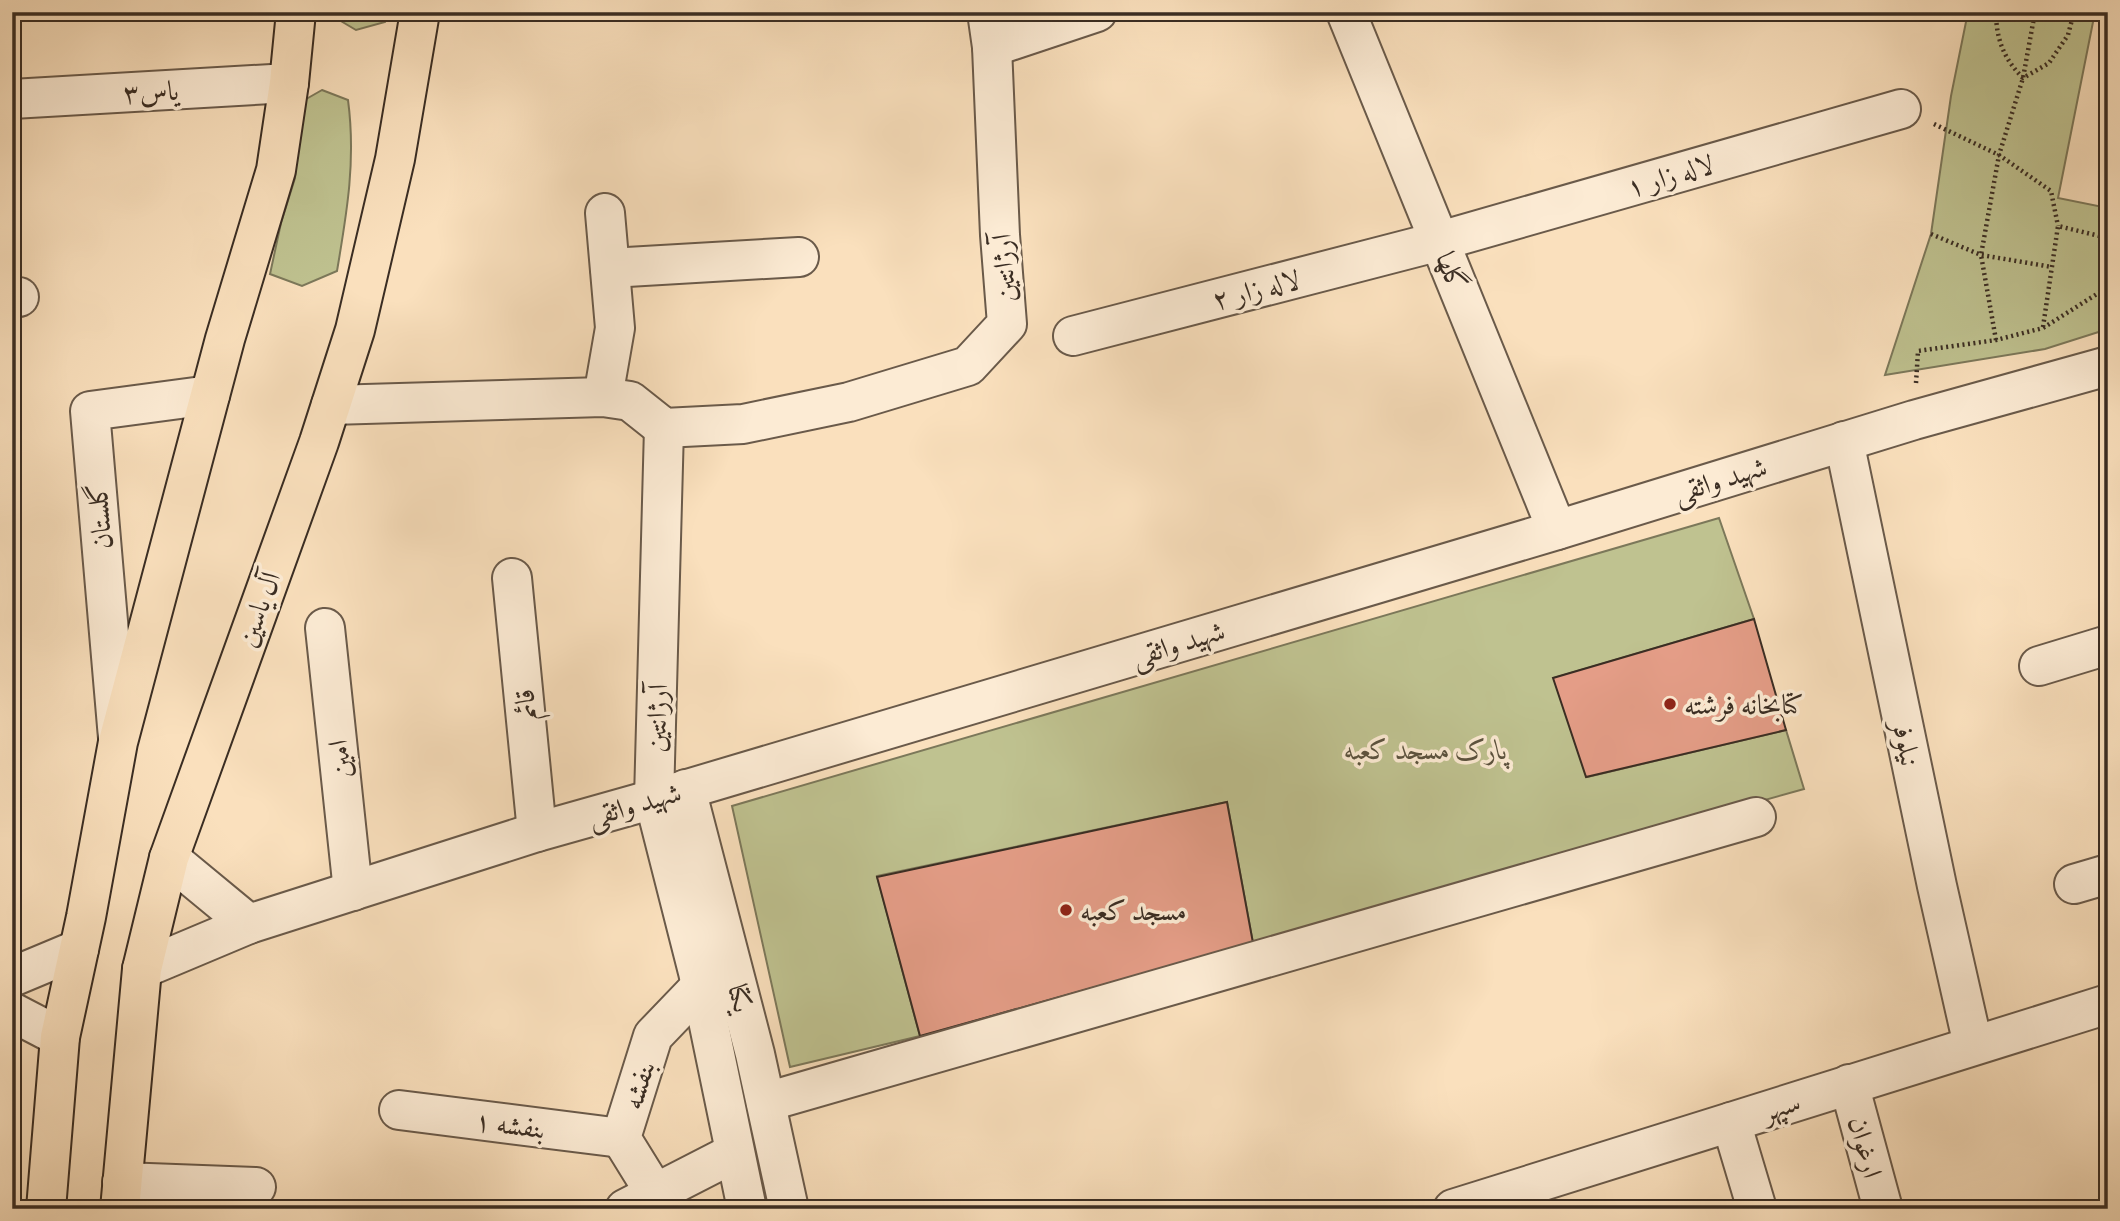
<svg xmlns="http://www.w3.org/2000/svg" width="2120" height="1221" font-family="Vollkorn,Amiri,serif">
<rect width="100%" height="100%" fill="#fae0bd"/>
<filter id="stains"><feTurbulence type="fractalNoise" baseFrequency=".00286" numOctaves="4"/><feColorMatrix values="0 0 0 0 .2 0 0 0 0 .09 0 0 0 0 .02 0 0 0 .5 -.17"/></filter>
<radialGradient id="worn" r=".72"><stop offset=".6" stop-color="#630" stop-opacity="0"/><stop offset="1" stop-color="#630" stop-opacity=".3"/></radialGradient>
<g fill="#bfc290" stroke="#7c785a" stroke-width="2">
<path d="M 329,12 L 387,12 L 385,22 L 356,30 L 329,14 Z"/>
<path d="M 1968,12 L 2095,12 L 2058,198 L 2108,208 L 2108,329 L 2045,349 L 1885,375 L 1931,234 L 1951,96 Z"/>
<path d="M 322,90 L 348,100 C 356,160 347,212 337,271 L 302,286 L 270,274 L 281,223 L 295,178 L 301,102 Z"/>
<path d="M 1719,518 L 1754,619 L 1554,678 L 1587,777 L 1786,730 L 1804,789 L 1253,943 L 1227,802 L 877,876 L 920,1036 L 790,1067 L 732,806 Z"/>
</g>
<g fill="#e49d87" stroke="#3a2d23" stroke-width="2">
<path d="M 1754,619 L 1786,730 L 1586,777 L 1553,678 Z"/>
<path d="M 1227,802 L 1253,943 L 920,1036 L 877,877 Z"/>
</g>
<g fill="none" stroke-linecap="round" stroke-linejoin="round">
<defs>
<g id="minor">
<path d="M 1346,12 L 1557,530"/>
<path d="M 992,47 L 1097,12"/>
<path d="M 12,99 L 289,83"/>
<path d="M 610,268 L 799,257"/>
<path d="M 12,297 L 19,297"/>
<path d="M 1073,336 L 1440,241 L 1901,109"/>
<path d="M 603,397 L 615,328 L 605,213"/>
<path d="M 331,405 L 603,397 L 630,401 L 664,428 L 743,424 L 849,402 L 968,366 L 1007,324 L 1000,235 L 992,47 L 987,12"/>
<path d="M 664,428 L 654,799 L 698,972 L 747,1209"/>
<path d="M 1844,441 L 1937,886 L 1973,1045"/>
<path d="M 512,578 L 537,832"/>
<path d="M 325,628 L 353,891"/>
<path d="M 2039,666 L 2108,645"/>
<path d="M 118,738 L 90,411 L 210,395"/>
<path d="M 686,789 L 755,1054 L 789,1209"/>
<path d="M 169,858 L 249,924"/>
<path d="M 2074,884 L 2108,874"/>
<path d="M 142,969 L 249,924 L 537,832 L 654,799 L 1557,530 L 1914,420 L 2108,366"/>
<path d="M 12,977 L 79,949"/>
<path d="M 12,1012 L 60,1037"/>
<path d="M 1849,1084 L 1883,1209"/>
<path d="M 766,1102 L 1756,817"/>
<path d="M 399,1110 L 621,1138"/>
<path d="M 1731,1122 L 1757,1209"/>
<path d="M 122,1182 L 256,1187"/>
<path d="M 655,1193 L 621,1138 L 653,1036 L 701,986"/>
<path d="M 625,1209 L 734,1153"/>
<path d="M 1453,1209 L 2108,1004"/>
</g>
<g id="major">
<path d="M 46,1209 L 60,1037 L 86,917 L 118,742 L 225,339 L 276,170 L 289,83 L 296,12"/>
<path d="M 120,1209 L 142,969 L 169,858 L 319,442 L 355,330 L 395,159 L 420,12"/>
</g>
</defs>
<use href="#minor" stroke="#6a5a4a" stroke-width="42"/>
<use href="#major" stroke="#3a2d23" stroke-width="42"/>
<g stroke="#3a2d23" stroke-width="4.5" stroke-dasharray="2 3.5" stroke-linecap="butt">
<path d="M 1996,12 C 1996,39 2004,59 2023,78 L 2049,63 L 2068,35 L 2074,12"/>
<path d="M 1934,124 L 1999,155 L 2051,191 L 2058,226"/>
<path d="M 1931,234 L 1981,255 L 2052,267"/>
<path d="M 2043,327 L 2058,226 L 2108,238"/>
<path d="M 1996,340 L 1981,255 L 1999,155 L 2023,78 L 2035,12"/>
<path d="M 1916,383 L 1918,351 L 1996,340 L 2043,328 L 2108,287"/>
</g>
<use href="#minor" stroke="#fcebd4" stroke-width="38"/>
<use href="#major" stroke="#fae0bd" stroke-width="38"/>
</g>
<g fill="#8f2418" stroke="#fcebd4" stroke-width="2.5">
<circle cx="1670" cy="704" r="7"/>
<circle cx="1066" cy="910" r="7"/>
</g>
<g text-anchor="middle" stroke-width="7" stroke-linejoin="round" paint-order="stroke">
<g font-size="28" fill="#3a2d23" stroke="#fcebd4">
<text transform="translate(151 91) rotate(-3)" y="10">یاس۳</text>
<text transform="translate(1670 175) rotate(-16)" y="10">لاله زار ۱</text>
<text transform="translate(1003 268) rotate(-94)" y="10">آرژانتین</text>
<text transform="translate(1452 271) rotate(68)" y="10">گلها</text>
<text transform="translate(1256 289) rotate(-14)" y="10">لاله زار ۲</text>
<text transform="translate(1720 479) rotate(-17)" y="10">شهید واثقی</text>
<text transform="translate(99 516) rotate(-95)" y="10">گلستان</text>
<text transform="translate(258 609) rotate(-70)" y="10">آل یاسین</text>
<text transform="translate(1178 643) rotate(-17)" y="10">شهید واثقی</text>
<text transform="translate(525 705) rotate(-96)" y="10">قائم</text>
<text transform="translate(656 718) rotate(-88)" y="10">آرژانتین</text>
<text transform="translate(1907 743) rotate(78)" y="10">نیلوفر</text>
<text transform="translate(339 759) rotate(-96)" y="10">امین</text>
<text transform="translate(634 804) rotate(-16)" y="10">شهید واثقی</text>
<text transform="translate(741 998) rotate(75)" y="10">یکتا</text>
<text transform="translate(638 1085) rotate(-73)" y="10">بنفشه</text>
<text transform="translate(1781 1106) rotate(-18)" y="10">سپهر</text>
<text transform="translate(510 1124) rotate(7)" y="10">بنفشه ۱</text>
<text transform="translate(1866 1147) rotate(75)" y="10">ارغوان</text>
</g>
<g font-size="28" fill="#3a2d23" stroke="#fcebd4" text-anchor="start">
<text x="1684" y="714">کتابخانه فرشته</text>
<text x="1080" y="920">مسجد کعبه</text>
</g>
<g font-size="28" font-style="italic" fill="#5b523e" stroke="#fcebd4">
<text x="1426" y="759">پارک مسجد کعبه</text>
</g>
</g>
<rect width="2120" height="1221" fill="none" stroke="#fae0bd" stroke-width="42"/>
<rect x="14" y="14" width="2092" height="1193" fill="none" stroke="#3a2d23" stroke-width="3.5"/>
<rect x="21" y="21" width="2078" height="1179" fill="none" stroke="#3a2d23" stroke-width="2"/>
<rect width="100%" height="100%" filter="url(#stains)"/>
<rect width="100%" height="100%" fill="url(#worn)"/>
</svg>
